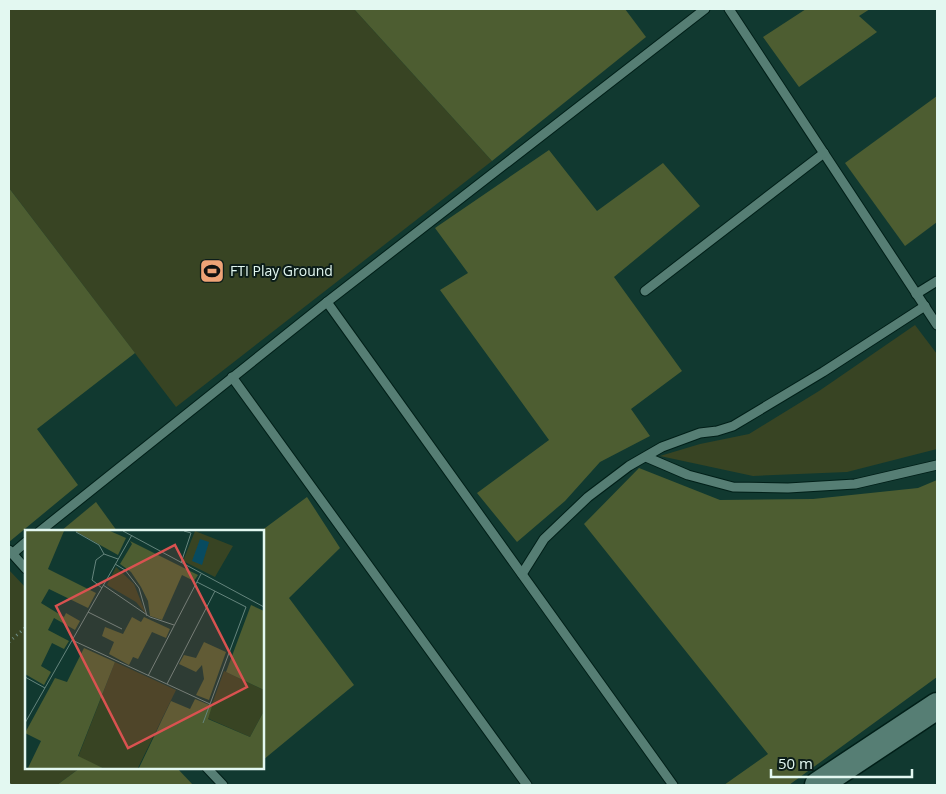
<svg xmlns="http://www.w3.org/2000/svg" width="946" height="794" font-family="'Open Sans',sans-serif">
<rect width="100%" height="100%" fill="#113930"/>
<g fill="#384423">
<path d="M 9,9 L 354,9 L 492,161 L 176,407 L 9,188 Z"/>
<path d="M 915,325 L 937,354 L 937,449 L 847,472 L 753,476 L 660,456 L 700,444 L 749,434 L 819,391 Z"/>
<path d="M 9,570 L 26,588 L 26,768 L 80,768 L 57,785 L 9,785 Z"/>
</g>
<g fill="#4d5d31">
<path d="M 354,9 L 625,9 L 646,37 L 492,161 Z"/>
<path d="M 806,9 L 870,9 L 859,16 L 877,32 L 799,87 L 763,37 Z"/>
<path d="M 937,96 L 937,222 L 905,246 L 845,163 Z"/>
<path d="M 549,150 L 597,211 L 663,163 L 700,206 L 614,277 L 682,371 L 631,409 L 650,436 L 600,462 L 565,501 L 517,542 L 477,493 L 549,440 L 440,290 L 468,273 L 435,228 Z"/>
<path d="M 9,188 L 135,353 L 37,429 L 78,485 L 9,542 Z"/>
<path d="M 639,468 L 720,500 L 813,499 L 918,488 L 937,480 L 937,677 L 789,785 L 724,785 L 768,754 L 584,524 Z"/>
<path d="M 307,497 L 340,548 L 289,598 L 354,685 L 263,760 L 262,532 L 261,531 Z"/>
<path d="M 96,502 L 117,531 L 61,531 Z"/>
<path d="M 80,768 L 177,768 L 193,785 L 57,785 Z"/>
</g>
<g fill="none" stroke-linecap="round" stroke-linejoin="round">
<defs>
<g id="service">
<path d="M 729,9 L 937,325"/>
<path d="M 645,291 L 824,153"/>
<path d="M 916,294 L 937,281"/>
<path d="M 327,302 L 673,785"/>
<path d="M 232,377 L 527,785"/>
<path d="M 646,457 L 688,475 L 733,487 L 788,488 L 855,484 L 937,465"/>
<path d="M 39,532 L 327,302 L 705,9"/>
<path d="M 9,550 L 26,569"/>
<path d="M 12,554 L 26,542"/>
<path d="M 522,574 L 544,539 L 588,497 L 629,466 L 662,447 L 700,433 L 717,431 L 733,426 L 823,372 L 925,306"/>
<path d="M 207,768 L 223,785"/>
</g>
<path id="secondary" d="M 818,785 L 937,706"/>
</defs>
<use href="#service" stroke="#011f18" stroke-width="11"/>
<use href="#secondary" stroke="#011f18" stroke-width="29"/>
<g stroke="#6e8e86" stroke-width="3" stroke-dasharray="1 4" stroke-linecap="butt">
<path d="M 9,642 L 26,627"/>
<path d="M 9,784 L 10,785"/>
</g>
<use href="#service" stroke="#567e74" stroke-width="9"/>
<use href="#secondary" stroke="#567e74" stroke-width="26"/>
</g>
<defs>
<symbol id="stadium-square" viewBox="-11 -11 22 22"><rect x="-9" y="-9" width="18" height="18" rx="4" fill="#efa377" stroke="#0c1d19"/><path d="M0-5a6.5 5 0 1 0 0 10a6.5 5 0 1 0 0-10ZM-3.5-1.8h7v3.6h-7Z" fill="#111"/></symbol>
</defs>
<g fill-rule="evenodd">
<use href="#stadium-square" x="198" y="257" width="28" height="28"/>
</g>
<g text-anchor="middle" stroke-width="4" stroke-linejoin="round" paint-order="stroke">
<g font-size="14" fill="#e3f8f1" stroke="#0c1d19" text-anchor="start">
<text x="230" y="276">FTI Play Ground</text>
</g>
</g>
<g transform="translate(25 530)">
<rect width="239" height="239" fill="#113930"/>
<path d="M 170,1 L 208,16 L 190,47 L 158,31 ZM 91,37 L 109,54 L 121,84 L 111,72 L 82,55 ZM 90,132 L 151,160 L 113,238 L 78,238 L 53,227 ZM 199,141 L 239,160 L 239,181 L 225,207 L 182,188 Z" fill="#384423"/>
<path d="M 0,1 L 39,1 L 23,39 L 71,63 L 63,78 L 24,59 L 16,73 L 39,87 L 41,83 L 55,91 L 50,100 L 29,88 L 23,100 L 44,111 L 39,119 L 27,113 L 16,136 L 26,142 L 19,155 L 0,144 ZM 50,1 L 85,1 L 101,8 L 93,25 ZM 105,11 L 173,45 L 169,51 L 157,45 L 137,90 L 125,86 L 123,71 L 116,57 L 106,42 L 95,34 L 107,14 ZM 226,75 L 239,81 L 239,160 L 201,142 ZM 107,87 L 116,92 L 119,87 L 145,99 L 141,108 L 127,102 L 113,129 L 108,127 L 104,135 L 84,124 L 89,112 L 77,106 L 80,97 L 98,104 ZM 179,112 L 201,122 L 184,170 L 171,165 L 179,149 L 177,135 L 171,142 L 154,134 L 159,125 L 171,128 ZM 59,118 L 90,132 L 53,226 L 78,238 L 3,238 L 16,211 L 0,203 L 30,148 L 42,152 ZM 170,169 L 187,176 L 183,189 L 225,207 L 239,181 L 239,238 L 114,238 L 146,171 L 165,179 Z" fill="#4d5d31"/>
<path d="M 175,9 L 184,12 L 177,35 L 167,31 Z" fill="#084b60"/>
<path fill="none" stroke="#65857d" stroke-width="1" d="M 98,1 L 239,77M 51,2 L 74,15 L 79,24M 156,33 L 166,3 L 159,1M 90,34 L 100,40 L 114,58 L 122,86M 172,52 L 221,77 L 178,193M 78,55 L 125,87 L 149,95M 77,58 L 67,50 L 71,30 L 79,24 L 93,29M 63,82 L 97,99M 47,110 L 185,174M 123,146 L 176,44M 0,147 L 20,158M 142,154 L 190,61M 0,193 L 107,5"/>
<path fill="#d95250" fill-opacity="0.15" stroke="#d95250" stroke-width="2.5" d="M 150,15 L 222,157 L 103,218 L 31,76 Z"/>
<rect width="239" height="239" fill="none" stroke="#e3f8f1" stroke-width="2.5"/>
</g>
<rect width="946" height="794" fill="none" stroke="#e3f8f1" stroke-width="20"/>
<path d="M771 769v8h141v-8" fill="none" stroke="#e3f8f1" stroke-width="2.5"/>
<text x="778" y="769" font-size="15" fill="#e3f8f1" stroke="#0c1d19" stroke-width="4" paint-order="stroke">50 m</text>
</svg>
